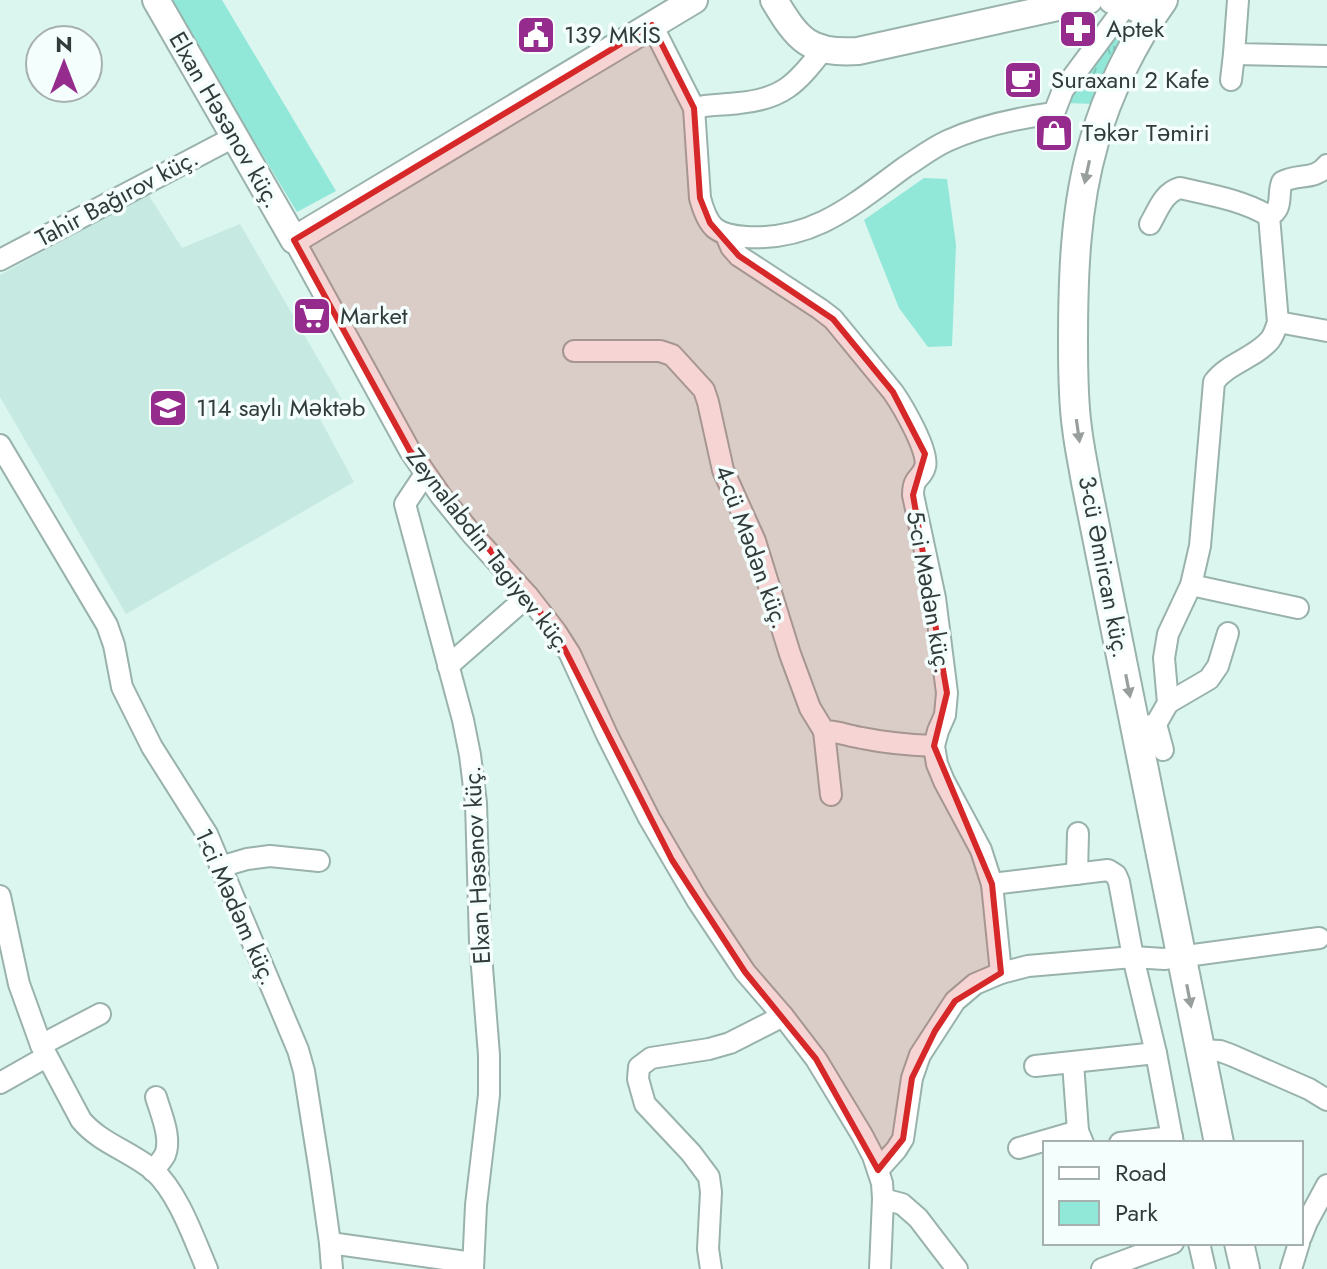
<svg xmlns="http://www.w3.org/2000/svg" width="1327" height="1269" font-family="Jost,sans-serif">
<defs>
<pattern id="grass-tufts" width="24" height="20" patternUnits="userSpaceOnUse" patternTransform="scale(2)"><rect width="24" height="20" fill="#91e8d8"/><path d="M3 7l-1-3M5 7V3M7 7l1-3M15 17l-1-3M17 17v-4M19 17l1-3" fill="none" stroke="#7ec8ba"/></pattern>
</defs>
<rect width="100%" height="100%" fill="#dbf5ef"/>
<path fill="#c6eae2" d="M 148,194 L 182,248 L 240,224 L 342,400 L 319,417 L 354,482 L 126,614 L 0,397 L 0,275 Z"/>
<path fill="url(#grass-tufts)" d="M 1123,21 L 1134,30 L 1095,104 L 1067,103 Z"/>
<g fill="#91e8d8">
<path d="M 169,0 L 222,0 L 336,191 L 297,212 Z"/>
<path d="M 924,178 L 947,179 L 956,245 L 952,346 L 928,347 L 899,308 L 864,220 Z"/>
</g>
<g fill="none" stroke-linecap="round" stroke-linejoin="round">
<defs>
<g id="minor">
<path d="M 1238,0 L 1234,54 L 1327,56"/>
<path d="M 652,25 L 694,108 L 700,198 C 708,228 716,235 746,237 C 814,241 854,204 905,167 C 919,158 932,148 947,141 C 980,126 1018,118 1054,113 L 1063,90 L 1127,4"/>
<path d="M 1231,80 L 1234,54"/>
<path d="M 694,108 C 709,104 724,105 739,103 C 783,99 797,83 822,51"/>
<path d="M 1150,224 C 1158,210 1164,192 1180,188 C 1211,195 1242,200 1269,216"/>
<path d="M 726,235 L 731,247 L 739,256 L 820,309 L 833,319 L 893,392 C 902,405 930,452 925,467 C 921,480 913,476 913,495 L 935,598 L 947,693 L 945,715 L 938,731 L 934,746 L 937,764 L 944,781 L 981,850 L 992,884 L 1001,973"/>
<path d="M 294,240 L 410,451 L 441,496 L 471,533 L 528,596 L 556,632 L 570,654 L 607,735 L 649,818 L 697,900 L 745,972 L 783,1016 L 816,1059 L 862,1135 L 873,1156 L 882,1183 L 883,1199 L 880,1269"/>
<path d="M 0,260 L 234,137"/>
<path d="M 1278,322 L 1327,331"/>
<path d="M 574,351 L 660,351 L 672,355 L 704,390 L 708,402 L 723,470 L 755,541 L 790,654 L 810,708 L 824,731 C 837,731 849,736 862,738 C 886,743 910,745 934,746"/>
<path d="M 0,445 L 107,625 L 114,645 L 122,687 L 152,747 L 207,834 L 298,1050 L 304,1071 L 320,1172 L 330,1243 L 332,1269"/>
<path d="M 425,474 L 405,504 L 463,720 L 470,755 L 476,803 L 480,942 L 489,1055 L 489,1095 L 476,1205 L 473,1269"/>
<path d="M 1191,585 L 1298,608"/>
<path d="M 448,666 L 528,596"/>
<path d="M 1168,703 L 1209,679 L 1218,666 L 1228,633"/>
<path d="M 1156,724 L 1163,750"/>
<path d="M 1136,728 L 1156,724 L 1168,703 L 1164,658 L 1168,634 L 1191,585 L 1200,546 L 1214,382 C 1228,363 1255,358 1270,340 C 1274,335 1276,328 1278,322 L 1269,216 C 1284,209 1277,195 1282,182 C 1298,173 1315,181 1327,165"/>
<path d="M 824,731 L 831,795"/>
<path d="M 220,867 L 247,859 L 270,856 L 319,861"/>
<path d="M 1077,874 L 1078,833"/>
<path d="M 992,884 L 1108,870 L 1116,875 L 1119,882 L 1133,957 L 1156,1053 L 1173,1143"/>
<path d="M 0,896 L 19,984 L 41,1045 L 81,1120 C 100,1143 130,1151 153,1170 C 178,1192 194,1239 207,1269"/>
<path d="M 41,1045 L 100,1014"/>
<path d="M 1200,1050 L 1220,1051 L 1231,1055 L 1309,1089 L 1327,1100"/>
<path d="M 1073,1063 L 1078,1131 L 1083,1143"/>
<path d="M 1035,1066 L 1156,1053"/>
<path d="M 0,1083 L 46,1057"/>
<path d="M 1120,1143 L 1172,1137"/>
<path d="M 1019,1148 L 1078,1131"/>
<path d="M 878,1170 L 896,1150 L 903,1139 L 912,1078 L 920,1055 L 955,1001 L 975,984 L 1001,973 L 1028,966 L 1133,957 L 1164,959 L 1319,938"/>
<path d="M 153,1171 C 157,1166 162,1160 165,1155 C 172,1138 161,1114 156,1097"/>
<path d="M 883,1199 L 902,1204 L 918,1218 L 957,1269"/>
<path d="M 1301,1237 L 1307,1222 L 1327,1185"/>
<path d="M 330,1243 L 473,1263"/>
<path d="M 1199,1243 L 1205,1269"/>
<path d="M 711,1269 L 708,1249 L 711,1192 L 709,1177 L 691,1153 L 645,1104 L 638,1079 L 639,1067 L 651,1058 L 709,1049 L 730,1043 L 783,1016"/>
<path d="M 1102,1269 L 1173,1243"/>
<path d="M 1291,1269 L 1299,1243"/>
</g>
<g id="tertiary">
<path d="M 156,0 L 294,240 L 694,0"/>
<path d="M 774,0 C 798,40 809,54 858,51 L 1089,0"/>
<path d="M 1112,0 L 1127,4 L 1152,15"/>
</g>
<g id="secondary">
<path d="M 1163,0 C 1134,40 1107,94 1094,142 C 1075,207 1073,276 1073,342 C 1073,370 1073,400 1077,428 C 1079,446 1083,464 1086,482 L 1219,1143"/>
<path d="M 1239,1243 L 1245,1269"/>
</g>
</defs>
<use href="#minor" stroke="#99b2ac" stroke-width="24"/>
<use href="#tertiary" stroke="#99b2ac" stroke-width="30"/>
<use href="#secondary" stroke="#99b2ac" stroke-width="32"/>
<use href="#minor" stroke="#fff" stroke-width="20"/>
<use href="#tertiary" stroke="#fff" stroke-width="26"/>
<use href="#secondary" stroke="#fff" stroke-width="28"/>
</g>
<defs><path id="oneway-solid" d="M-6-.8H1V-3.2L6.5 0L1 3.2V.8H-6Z" transform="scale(2)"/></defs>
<g fill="#989e9c">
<use href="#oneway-solid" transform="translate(1087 172) rotate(102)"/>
<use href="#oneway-solid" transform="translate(1078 431) rotate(82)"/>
<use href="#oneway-solid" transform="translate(1128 686) rotate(79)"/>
<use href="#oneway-solid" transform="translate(1189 996) rotate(79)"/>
</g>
<path fill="#d62828" fill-opacity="0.2" stroke="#d62828" stroke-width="6" stroke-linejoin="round" d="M 652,25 L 694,108 L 700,198 L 710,223 L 739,256 L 833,319 L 893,392 L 925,454 L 913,495 L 947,693 L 934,746 L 992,884 L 1001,973 L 955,1001 L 935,1031 L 912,1078 L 903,1139 L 878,1170 L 816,1059 L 745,972 L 672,860 L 556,632 L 410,451 L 294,240 Z"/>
<defs>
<symbol id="pharmacy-square" viewBox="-11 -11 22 22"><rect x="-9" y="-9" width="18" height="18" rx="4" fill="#952b8d" stroke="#f4fefc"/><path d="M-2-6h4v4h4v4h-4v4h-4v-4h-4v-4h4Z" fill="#fff"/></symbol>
<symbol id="civic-square" viewBox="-11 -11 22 22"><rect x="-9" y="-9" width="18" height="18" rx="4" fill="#952b8d" stroke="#f4fefc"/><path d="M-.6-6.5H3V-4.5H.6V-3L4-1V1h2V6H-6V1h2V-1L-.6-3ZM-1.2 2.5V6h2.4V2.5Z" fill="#fff"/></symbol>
<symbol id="cafe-square" viewBox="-11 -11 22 22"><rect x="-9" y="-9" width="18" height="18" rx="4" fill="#952b8d" stroke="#f4fefc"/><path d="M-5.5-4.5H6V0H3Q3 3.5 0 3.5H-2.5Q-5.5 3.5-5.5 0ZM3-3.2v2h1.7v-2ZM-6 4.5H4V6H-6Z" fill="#fff"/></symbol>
<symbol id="shop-square" viewBox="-11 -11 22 22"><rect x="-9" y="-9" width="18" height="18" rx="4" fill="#952b8d" stroke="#f4fefc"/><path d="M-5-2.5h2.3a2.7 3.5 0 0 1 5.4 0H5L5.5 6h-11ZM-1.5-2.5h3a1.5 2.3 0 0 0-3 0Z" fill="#fff"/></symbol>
<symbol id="supermarket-square" viewBox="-11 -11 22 22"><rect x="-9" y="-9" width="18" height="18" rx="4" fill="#952b8d" stroke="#f4fefc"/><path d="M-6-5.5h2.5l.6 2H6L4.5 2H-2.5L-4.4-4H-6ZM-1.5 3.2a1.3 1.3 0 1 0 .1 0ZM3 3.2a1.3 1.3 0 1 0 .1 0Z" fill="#fff"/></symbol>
<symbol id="school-square" viewBox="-11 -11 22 22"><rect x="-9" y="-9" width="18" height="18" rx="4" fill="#952b8d" stroke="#f4fefc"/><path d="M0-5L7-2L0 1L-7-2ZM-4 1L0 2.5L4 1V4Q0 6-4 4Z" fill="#fff"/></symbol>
</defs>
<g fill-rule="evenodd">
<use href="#pharmacy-square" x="1056" y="7" width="44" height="44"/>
<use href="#civic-square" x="514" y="13" width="44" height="44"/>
<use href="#cafe-square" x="1001" y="58" width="44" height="44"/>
<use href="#shop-square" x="1032" y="111" width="44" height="44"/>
<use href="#supermarket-square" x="290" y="294" width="44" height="44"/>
<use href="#school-square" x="146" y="386" width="44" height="44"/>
</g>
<g text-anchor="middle" stroke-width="7" stroke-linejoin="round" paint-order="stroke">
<g font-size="24" fill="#313c3a" stroke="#f4fefc" text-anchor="start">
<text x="1106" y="37">Aptek</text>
<text x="564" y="43">139 MKİS</text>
<text x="1051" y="88">Suraxanı 2 Kafe</text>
<text x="1082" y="141">Təkər Təmiri</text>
<text x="340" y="324">Market</text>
<text x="196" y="416">114 saylı Məktəb</text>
</g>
<g font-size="24" fill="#313c3a" stroke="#f4fefc">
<text transform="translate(225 120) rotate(60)" y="8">Elxan Həsənov küç.</text>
<text transform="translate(117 198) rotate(-28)" y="8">Tahir Bağırov küç.</text>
<text transform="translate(752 547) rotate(70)" y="8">4-cü Mədən küç.</text>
<text transform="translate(489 551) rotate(52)" y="8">Zeynalabdin Tagiyev küç.</text>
<text transform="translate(1104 567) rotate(79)" y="8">3-cü Əmircan küç.</text>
<text transform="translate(929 592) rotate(80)" y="8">5-ci Mədən küç.</text>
<text transform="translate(477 865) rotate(-93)" y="8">Elxan Həsənov küç.</text>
<text transform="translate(236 907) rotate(66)" y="8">1-ci Mədəm küç.</text>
</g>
</g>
<rect x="1043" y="1141" width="260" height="104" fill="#f4fefc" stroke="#a6b0ae" stroke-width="2"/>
<rect x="1059" y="1167" width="40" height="12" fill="#ffffff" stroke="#a6b0ae" stroke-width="2"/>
<text x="1115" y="1181" font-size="24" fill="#313c3a">Road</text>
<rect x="1059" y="1201" width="40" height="24" fill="#91e8d8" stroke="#a6b0ae" stroke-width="2"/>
<text x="1115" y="1221" font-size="24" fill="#313c3a">Park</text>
<g transform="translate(64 64)"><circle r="38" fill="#f4fefc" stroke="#a6b0ae" stroke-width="2"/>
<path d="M0-6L14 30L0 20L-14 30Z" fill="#952b8d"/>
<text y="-12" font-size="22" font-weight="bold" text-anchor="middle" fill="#313c3a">N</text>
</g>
</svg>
